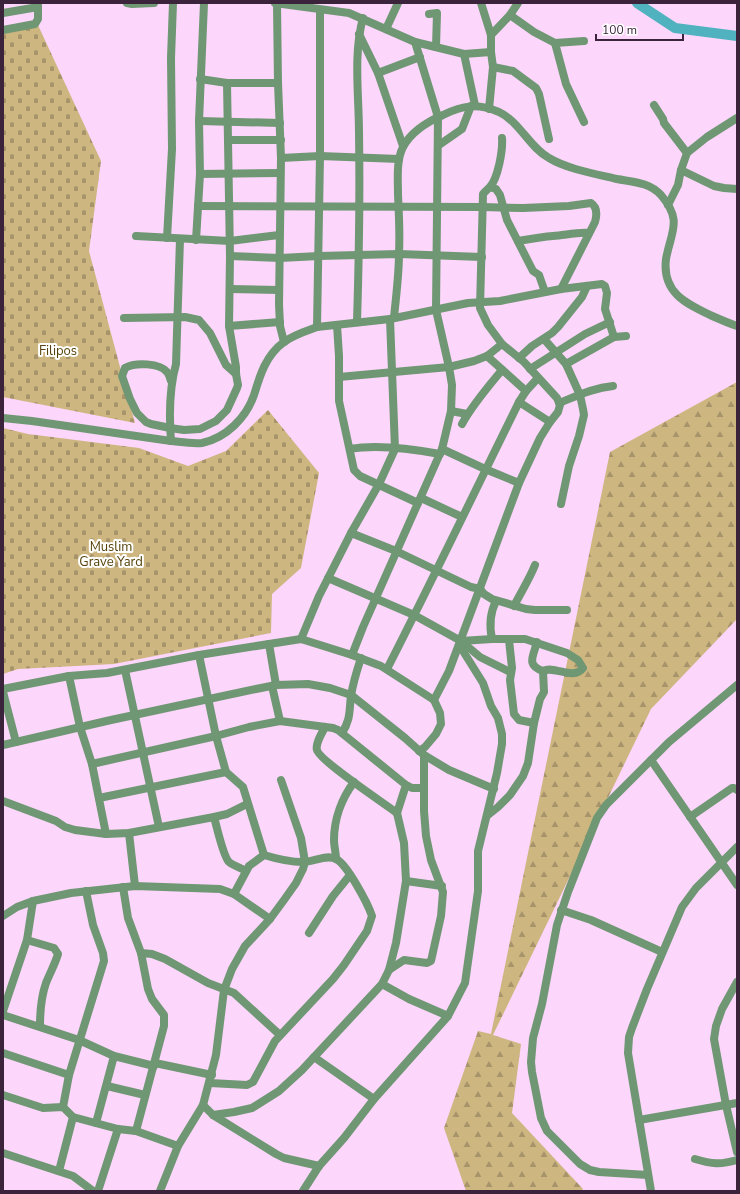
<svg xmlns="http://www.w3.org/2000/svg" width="740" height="1194" font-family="'Nunito Sans',sans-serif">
<defs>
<pattern id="forest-firs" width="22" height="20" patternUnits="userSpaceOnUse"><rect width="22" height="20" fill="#ceb681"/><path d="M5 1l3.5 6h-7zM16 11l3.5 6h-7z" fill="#a8946b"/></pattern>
<pattern id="cemetery-stones" width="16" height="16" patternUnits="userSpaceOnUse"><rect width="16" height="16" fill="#ceb681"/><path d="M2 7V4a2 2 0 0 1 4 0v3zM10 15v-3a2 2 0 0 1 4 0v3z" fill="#a8946b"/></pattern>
</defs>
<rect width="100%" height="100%" fill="#fcd6fb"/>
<path fill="url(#forest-firs)" d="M 737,382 L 737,619 L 651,709 L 493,1035 L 521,1044 L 512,1113 L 583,1189 L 581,1191 L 466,1191 L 444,1128 L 478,1031 L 491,1034 L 610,452 Z"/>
<g fill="url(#cemetery-stones)">
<path d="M 37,23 L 101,161 L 89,251 L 135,423 L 3,397 L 3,29 Z"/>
<path d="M 268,410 L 319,473 L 301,568 L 272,594 L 271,633 L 114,664 L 18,669 L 3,674 L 3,428 L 28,434 L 139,448 L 188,466 L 226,451 Z"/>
</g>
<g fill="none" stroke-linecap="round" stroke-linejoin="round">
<path stroke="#4fb2be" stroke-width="10" d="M 637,3 L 675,28 L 737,36"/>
<g stroke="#6f9773" stroke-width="8">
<path d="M 127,3 L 132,4 L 154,3"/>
<path d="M 275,3 L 349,13 L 415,42 L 464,54 L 491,52"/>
<path d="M 481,3 L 491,35 L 491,52 L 493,67 L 489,109"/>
<path d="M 277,4 L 278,83 L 281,158 L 279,304 L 280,326 L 284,342"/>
<path d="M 3,13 L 38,7"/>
<path d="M 429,14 L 437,13 L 436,47"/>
<path d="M 510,15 L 534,32 L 555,43 L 584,41"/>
<path d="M 386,29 L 398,3"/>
<path d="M 3,30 L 35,24 L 38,19 L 38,3"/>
<path d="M 359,34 L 378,73 L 403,146"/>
<path d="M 491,35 L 510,15 L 518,3"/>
<path d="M 555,43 L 566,84 L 584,122"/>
<path d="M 464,54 L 475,105"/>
<path d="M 493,67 L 513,71 L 536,88 L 539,94 L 549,139"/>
<path d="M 378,73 L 420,57"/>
<path d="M 200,79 L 227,83 L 278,83"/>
<path d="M 654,105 L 663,119 L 664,123 L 687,153"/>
<path d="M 199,121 L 280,123"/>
<path d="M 229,140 L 281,140"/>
<path d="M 439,145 L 462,129 L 471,106"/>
<path d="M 281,158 L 320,156 L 399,159"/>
<path d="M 681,170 L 714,186 L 724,188 L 737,189"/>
<path d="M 200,174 L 280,173"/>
<path d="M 490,187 L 496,189 L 500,195 L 507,220 L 533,271 L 539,275 L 545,292"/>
<path d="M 668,205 L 678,185 L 681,170 L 687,153 L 707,137 L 737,118"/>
<path d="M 198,206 L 482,207 L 523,208 L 569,206 L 591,203 C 597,207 597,215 595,222 L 561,289"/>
<path d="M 136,236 L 230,241 L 279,235"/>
<path d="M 167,238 L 172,149 L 171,58 L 173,3"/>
<path d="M 196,240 L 200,174 L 199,121 L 204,3"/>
<path d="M 518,241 C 530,239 541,237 553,236 C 566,235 577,232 589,233"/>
<path d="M 230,256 L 280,258 L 319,256 L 399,254 L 482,257"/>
<path d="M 230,289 L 279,290"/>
<path d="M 124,318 L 185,317 L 199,320 L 210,333 L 226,365 L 236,374"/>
<path d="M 394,318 C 396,296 399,275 399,253 C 400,234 399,214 398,195 C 398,179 396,161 403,147 C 411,132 429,121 443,115 C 463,105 478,103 499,112 C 520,122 529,147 549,158 C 567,169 596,174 617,179 C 633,182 649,182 661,195 C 683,221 671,231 666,259 C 662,292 685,303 710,315 C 719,319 728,323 737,326"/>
<path d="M 357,322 C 359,259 360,196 359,133 C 359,96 353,54 363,18"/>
<path d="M 337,325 L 339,356 L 339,401 L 354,470 L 360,476 L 418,503"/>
<path d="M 229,326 L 280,322"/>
<path d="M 317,327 L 320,156 L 320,10"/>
<path d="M 544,339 L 566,364 L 580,395 L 583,409 L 584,415 L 579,436 L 569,466 L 561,504"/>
<path d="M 487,356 L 526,391"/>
<path d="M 519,358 L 532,346 L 552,333 L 558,327 L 582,297 L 587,286"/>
<path d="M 566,364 L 614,337 L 626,336"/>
<path d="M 530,369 L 585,334 L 610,322"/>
<path d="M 339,377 L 449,367 L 474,361 L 487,356 L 502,344"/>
<path d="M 171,381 C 170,378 169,374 167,372 C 160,363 135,362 125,368 L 122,376 L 130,399 L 137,413 L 146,422 L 151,424 L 170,428 L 184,430 L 200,429 L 216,421 L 227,410 L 237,388 L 238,385 L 236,374 L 236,367 L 229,326 L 230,256 L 227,83"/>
<path d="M 519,402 L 526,391 L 538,378"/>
<path d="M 559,403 C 577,396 593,388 613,386"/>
<path d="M 451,411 L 467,414"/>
<path d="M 3,418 L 32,421 L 171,441 C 181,442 192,444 202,443 C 226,438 246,418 254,395 C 260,375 266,355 284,342 C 293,335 306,331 317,327 L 390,319 L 468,303 L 500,301 L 561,289 L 602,284 L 605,286 L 607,293 L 605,309 L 614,337"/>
<path d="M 462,424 C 473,404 488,387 502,370"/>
<path d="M 171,441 C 169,415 169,389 176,364 L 180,239"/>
<path d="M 350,449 C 377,444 413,449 440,454"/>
<path d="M 442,449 L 485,469 L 519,483"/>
<path d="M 421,498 L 462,517"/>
<path d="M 351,533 L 396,551 L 471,587 L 480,589 L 484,594 L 492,599 L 526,609 L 535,610 L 567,610"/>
<path d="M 328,578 L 414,615 L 461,641 L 480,657 L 510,672"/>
<path d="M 514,606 C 521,592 529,580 535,565"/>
<path d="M 301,639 L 319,596 L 351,533 L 379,484 L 395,449 L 390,319"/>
<path d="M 492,639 C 489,625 490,613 496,601"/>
<path d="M 509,640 L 512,668 L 510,680 L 514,714 L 519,720 L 534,723"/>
<path d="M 461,641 L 492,639 L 525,639 L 567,653 L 578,660 L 583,668 C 573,681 555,665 543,671 C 526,665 533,657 537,642"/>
<path d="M 269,644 L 276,685"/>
<path d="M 199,655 L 216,736 L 226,772 L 243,787 L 264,855"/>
<path d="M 352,655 L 363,627 L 442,449 L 451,411 L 452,385 L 449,367 L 436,310 L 438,117 L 415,42"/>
<path d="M 387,669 C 432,581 475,491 519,402 L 550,422"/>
<path d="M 125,670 L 159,827"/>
<path d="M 69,676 L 80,727 L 92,764 L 106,834"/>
<path d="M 272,686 L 280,721"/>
<path d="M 3,689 L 69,676 L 107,673 L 199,655 L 301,639 L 352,655 L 381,666 L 434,700 L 440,713 L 441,724 L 436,734 L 425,747 L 419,751"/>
<path d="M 3,692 L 16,742"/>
<path d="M 434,700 L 449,671 L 519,483 L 540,438 L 550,422 L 558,412 L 560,405 L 557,398 L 524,362 L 502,344 L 488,325 L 480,308 L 483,194 C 485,191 487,190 490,187 C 498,178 503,150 502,138"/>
<path d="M 325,727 C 322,733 315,744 317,750 C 319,760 385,804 397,813"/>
<path d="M 342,733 C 351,719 349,711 351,696 C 353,683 357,670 361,658"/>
<path d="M 3,745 L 111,720 L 256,689 L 276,685 L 308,684 L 330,688 L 351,695 L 405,738 L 424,755 L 449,770 L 494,789"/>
<path d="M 651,760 L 737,885"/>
<path d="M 92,764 L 216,736 L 249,727 L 280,721 L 333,728 L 338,730 L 406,785 L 412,788 L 423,788"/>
<path d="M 99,798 L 226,772"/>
<path d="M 3,801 L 56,821 L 65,827 L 75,830 L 106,834 L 129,833 L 214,817 L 227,814 L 247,804"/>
<path d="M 488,815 L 498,807 L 510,795 L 523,776 L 528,763 L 534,723 L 540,699 L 544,692 L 543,671"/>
<path d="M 214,817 C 217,827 223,856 229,862 C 232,865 241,868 246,871"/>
<path d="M 690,817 L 732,788 L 734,788 L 737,790"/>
<path d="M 129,833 L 135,886"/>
<path d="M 336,859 C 336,853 334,846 334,840 C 334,819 342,798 354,782"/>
<path d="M 406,881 L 442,886"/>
<path d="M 123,887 L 128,918 L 141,953 L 148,989 L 152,999 L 164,1015 L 164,1026 L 136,1131"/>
<path d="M 234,894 L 249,866 L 264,855"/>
<path d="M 561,910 L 591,920 L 662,952"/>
<path d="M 3,916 L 17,907 L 33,901 L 71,893 L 135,886 L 220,889 L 234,894 L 270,919"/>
<path d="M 309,933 L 333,896 L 350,875"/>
<path d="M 27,940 L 54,948 L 58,954 C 55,964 50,973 46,983 C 41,997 40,1012 40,1026"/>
<path d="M 141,953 L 152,954 L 165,959 L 208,983 L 234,993 L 280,1035"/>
<path d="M 389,970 L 404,960 L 427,963 L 431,961 L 441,916 L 443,892 L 431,860 L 426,836 L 424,811 L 424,755"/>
<path d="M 737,982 L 722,1009 L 716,1026 L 714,1039 L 726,1105 L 737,1152"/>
<path d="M 382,984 L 409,999 L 448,1016"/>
<path d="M 3,1011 L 27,940 L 33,901"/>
<path d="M 3,1015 L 79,1040 L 114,1056 L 154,1066"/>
<path d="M 3,1053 L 69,1075"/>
<path d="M 314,1057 L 374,1099"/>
<path d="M 155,1063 L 212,1075"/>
<path d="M 210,1083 L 247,1085 L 253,1082 L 275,1041 L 333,979 L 344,965 L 367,931 L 372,916 C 368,904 347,864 336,859 C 326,854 314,862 303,862 C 289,862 277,859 264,855"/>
<path d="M 107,1086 L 145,1095"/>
<path d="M 3,1095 L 43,1108 L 63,1107 L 73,1117 L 118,1129 L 136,1131 L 178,1146"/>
<path d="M 203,1105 L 213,1115 L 276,1154 L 284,1158 L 319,1166"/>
<path d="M 63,1107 L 69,1075 L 104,961 L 103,953 L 93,925 L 86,891"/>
<path d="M 213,1115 L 234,1112 L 252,1108 L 279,1091 L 302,1070 L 382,984 L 389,970 L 396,943 L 406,881 L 404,843 L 397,813 L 406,785"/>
<path d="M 639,1120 L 737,1103"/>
<path d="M 96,1123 L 114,1056"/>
<path d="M 3,1153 L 73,1176 L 93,1191"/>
<path d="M 695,1159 C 712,1164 720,1165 737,1160"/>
<path d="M 59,1171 L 73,1117"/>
<path d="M 648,1175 L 599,1172 L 590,1170 L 580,1164 L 547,1131 L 541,1118 L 532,1072 L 531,1062 L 533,1038 L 542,1004 L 557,925 L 568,892 L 597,818 L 606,805 L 669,742 L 737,685"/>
<path d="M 98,1191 L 118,1129"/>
<path d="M 160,1191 L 178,1146 L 203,1105 L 216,1055 L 224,990 L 232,969 L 245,946 L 270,919 L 284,900 L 296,883 L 303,869 L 305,862 L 301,838 L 281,780"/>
<path d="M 303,1191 L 319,1166 L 344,1138 L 374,1099 L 448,1016 L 465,983 L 478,891 L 478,851 L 497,773 L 502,744 L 502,734 L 498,718 L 491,706 L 483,683 L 463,651 L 461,642"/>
<path d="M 651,1191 L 628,1053 L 629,1037 L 632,1028 L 647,989 L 682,907 L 696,888 L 737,847"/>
</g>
</g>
<g text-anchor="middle" stroke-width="4" stroke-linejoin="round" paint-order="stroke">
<g font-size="13" fill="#56420a" stroke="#fff">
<text x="58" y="355">Filipos</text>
<text x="111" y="551">Muslim<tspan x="111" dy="15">Grave Yard</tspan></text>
</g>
</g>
<rect width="740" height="1194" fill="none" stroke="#3b233b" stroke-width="8"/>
<path d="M596 34v6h87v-6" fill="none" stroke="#3b233b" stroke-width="2"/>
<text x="602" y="34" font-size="12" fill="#3b233b" stroke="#ffffff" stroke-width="3" paint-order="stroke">100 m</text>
</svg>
